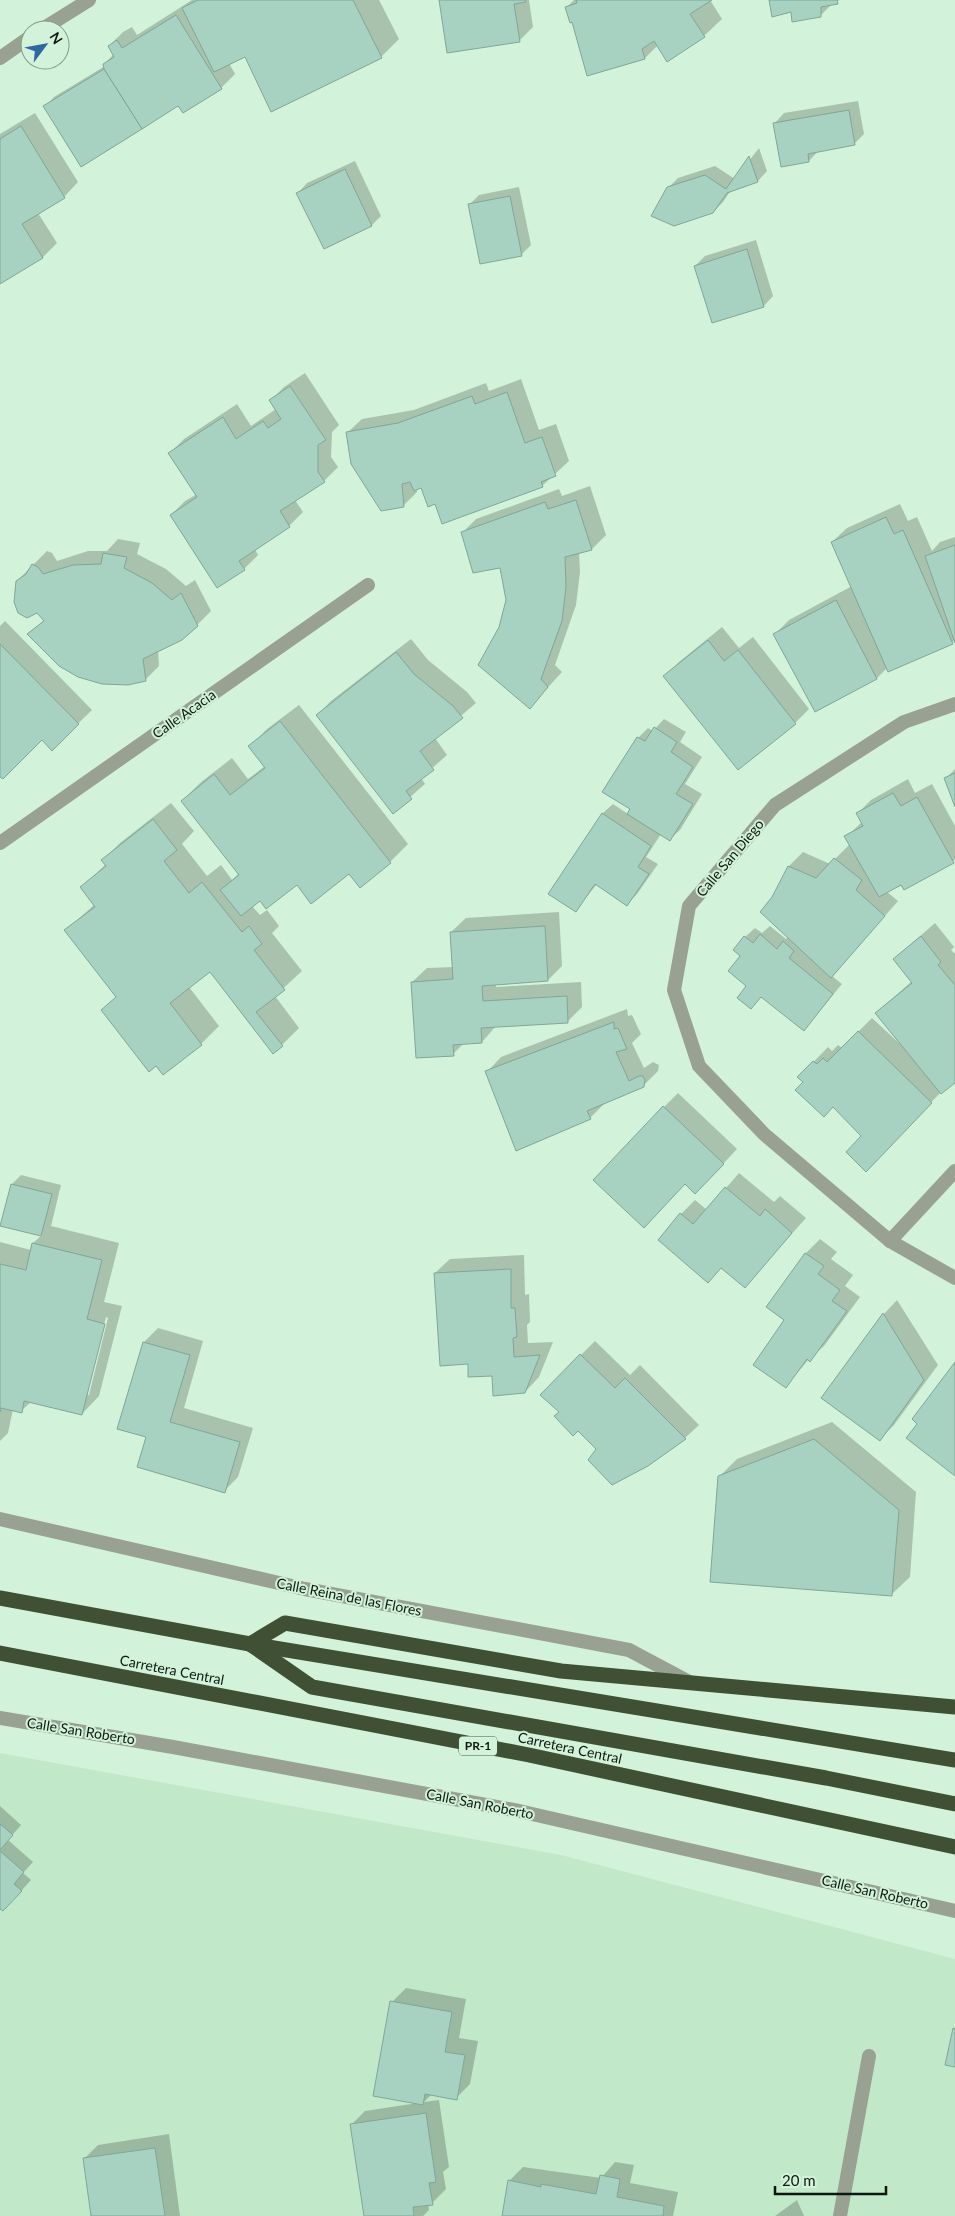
<svg xmlns="http://www.w3.org/2000/svg" width="955" height="2216" font-family="Lato,sans-serif">
<rect width="100%" height="100%" fill="#d2f3d9"/>
<path fill="#c1e8c9" d="M 0,1753 L 561,1855 L 955,1959 L 955,2216 L 0,2216 Z"/>
<g fill="#0003" fill-rule="evenodd">
<path d="M 192,0 L 379,0 L 399,39 L 381,57 L 245,55 L 229,63 L 235,74 L 221,88 L 179,105 L 45,107 L 54,97 L 105,66 L 104,64 L 114,54 L 109,46 L 123,32 L 132,27 L 137,35 Z"/>
<path d="M 440,0 L 529,0 L 533,27 L 519,41 Z"/>
<path d="M 574,0 L 710,0 L 722,19 L 704,36 L 658,45 L 645,58 L 573,21 L 566,8 Z"/>
<path d="M 770,0 L 840,0 L 832,4 L 820,16 L 792,11 Z"/>
<path d="M 858,101 L 864,134 L 854,144 L 819,150 L 809,161 L 775,123 L 784,113 Z"/>
<path d="M 35,113 L 78,182 L 64,197 L 38,213 L 57,243 L 43,257 L 0,283 L 0,134 Z"/>
<path d="M 759,148 L 767,171 L 758,181 L 731,190 L 723,202 L 713,212 L 668,188 L 678,178 L 715,166 L 735,179 Z"/>
<path d="M 355,161 L 381,216 L 372,225 L 298,193 L 307,183 Z"/>
<path d="M 519,187 L 531,245 L 521,255 L 469,205 L 479,195 Z"/>
<path d="M 756,240 L 773,296 L 764,306 L 713,321 L 695,266 L 705,256 Z"/>
<path d="M 305,373 L 339,425 L 332,432 L 331,457 L 338,467 L 324,481 L 295,500 L 303,512 L 289,526 L 255,549 L 258,555 L 244,569 L 171,515 L 185,501 L 197,494 L 170,453 L 184,439 L 237,404 L 251,426 L 276,409 L 270,401 L 284,387 Z"/>
<path d="M 521,379 L 539,430 L 556,424 L 569,461 L 542,486 L 435,503 L 422,487 L 417,488 L 417,492 L 403,506 L 347,433 L 362,419 L 414,410 L 486,383 L 489,391 Z"/>
<path d="M 590,486 L 606,535 L 592,549 L 579,552 L 580,572 L 576,605 L 555,665 L 562,672 L 530,707 L 500,627 L 507,600 L 501,566 L 462,533 L 476,519 L 559,489 L 562,496 Z"/>
<path d="M 900,504 L 908,521 L 917,517 L 932,551 L 940,542 L 955,537 L 955,639 L 952,643 L 888,667 L 877,678 L 816,711 L 775,634 L 789,620 L 852,586 L 832,542 L 847,528 Z"/>
<path d="M 118,539 L 140,543 L 137,554 L 166,569 L 186,586 L 195,580 L 211,611 L 197,625 L 158,650 L 159,666 L 145,680 L 29,634 L 44,620 L 17,581 L 47,551 L 52,553 L 57,561 L 88,551 L 107,551 Z"/>
<path d="M 5,621 L 92,710 L 52,749 L 42,738 L 0,775 L 0,626 Z"/>
<path d="M 722,627 L 739,648 L 753,637 L 809,709 L 795,723 L 738,768 L 665,676 L 679,662 Z"/>
<path d="M 411,639 L 428,660 L 467,692 L 476,703 L 435,738 L 447,755 L 421,778 L 425,784 L 393,812 L 317,715 L 331,701 Z"/>
<path d="M 299,705 L 408,844 L 390,862 L 361,886 L 350,872 L 297,884 L 260,899 L 252,906 L 260,915 L 267,910 L 279,926 L 272,933 L 302,971 L 275,996 L 299,1028 L 282,1045 L 210,970 L 189,987 L 219,1026 L 201,1044 L 163,1073 L 103,1010 L 117,996 L 66,930 L 95,904 L 82,887 L 106,864 L 103,860 L 120,843 L 171,803 L 194,831 L 182,844 L 207,876 L 221,865 L 232,880 L 239,873 L 182,801 L 200,783 L 232,758 L 248,779 L 265,766 L 250,746 L 267,729 Z"/>
<path d="M 664,719 L 686,732 L 680,742 L 702,757 L 685,784 L 702,794 L 680,830 L 670,839 L 661,834 L 646,857 L 658,864 L 637,894 L 627,904 L 597,884 L 575,911 L 550,893 L 603,813 L 613,804 L 628,814 L 632,809 L 638,738 L 648,728 L 653,731 Z"/>
<path d="M 955,769 L 955,804 L 945,779 Z"/>
<path d="M 908,779 L 915,793 L 932,784 L 955,826 L 955,860 L 887,892 L 898,901 L 832,976 L 842,984 L 804,1030 L 762,996 L 751,1008 L 742,956 L 745,937 L 755,928 L 762,933 L 770,926 L 786,939 L 788,937 L 773,898 L 789,866 L 803,852 L 830,864 L 850,844 L 846,837 L 862,822 L 857,814 L 871,800 Z"/>
<path d="M 559,912 L 562,966 L 548,980 L 496,983 L 496,987 L 581,982 L 582,1007 L 568,1021 L 496,1026 L 482,1042 L 464,1043 L 453,1054 L 412,982 L 427,968 L 454,967 L 451,932 L 466,918 Z"/>
<path d="M 935,923 L 954,947 L 951,950 L 955,954 L 955,1081 L 941,1092 L 880,1156 L 863,1136 L 833,1106 L 799,1077 L 828,1047 L 832,1051 L 838,1045 L 842,1048 L 872,1018 L 899,1043 L 900,1042 L 876,1013 L 912,981 L 894,959 Z"/>
<path d="M 627,1009 L 628,1016 L 632,1015 L 641,1034 L 632,1043 L 644,1068 L 653,1062 L 659,1065 L 658,1071 L 643,1086 L 604,1102 L 604,1104 L 590,1118 L 487,1072 L 501,1057 Z"/>
<path d="M 678,1093 L 737,1149 L 709,1179 L 664,1107 Z"/>
<path d="M 739,1173 L 774,1202 L 780,1196 L 806,1218 L 745,1286 L 722,1267 L 708,1282 L 681,1214 L 695,1200 L 707,1210 Z"/>
<path d="M 21,1175 L 61,1185 L 51,1226 L 119,1243 L 104,1302 L 122,1306 L 99,1396 L 82,1414 L 32,1401 L 21,1411 L 13,1409 L 8,1433 L 0,1441 L 0,1242 L 31,1250 L 33,1243 L 42,1235 L 1,1225 L 12,1184 ZM 106,1317 L 108,1318 L 89,1395 L 86,1395 Z"/>
<path d="M 820,1239 L 837,1252 L 831,1259 L 853,1275 L 845,1286 L 860,1297 L 824,1346 L 809,1359 L 785,1387 L 786,1320 L 768,1307 L 806,1253 Z"/>
<path d="M 524,1255 L 525,1295 L 529,1294 L 530,1322 L 527,1325 L 528,1343 L 553,1342 L 539,1377 L 525,1392 L 469,1363 L 435,1273 L 450,1259 Z"/>
<path d="M 897,1300 L 938,1365 L 894,1425 L 880,1439 L 884,1314 Z"/>
<path d="M 158,1328 L 203,1341 L 184,1408 L 253,1428 L 238,1477 L 224,1491 L 147,1436 L 119,1428 L 144,1342 Z"/>
<path d="M 595,1341 L 630,1375 L 640,1365 L 699,1425 L 685,1438 L 598,1449 L 542,1394 Z"/>
<path d="M 832,1422 L 916,1492 L 910,1577 L 892,1594 L 719,1477 L 737,1459 Z"/>
<path d="M 0,1806 L 21,1825 L 8,1840 L 33,1862 L 23,1873 L 31,1880 L 13,1900 L 0,1907 Z"/>
<path d="M 406,1988 L 466,1999 L 459,2038 L 478,2041 L 470,2084 L 456,2098 L 432,2094 L 424,2102 L 439,2100 L 449,2167 L 443,2172 L 446,2189 L 432,2203 L 428,2204 L 429,2210 L 423,2216 L 365,2216 L 351,2125 L 365,2111 L 418,2103 L 392,2002 Z"/>
<path d="M 169,2134 L 180,2216 L 92,2216 L 84,2159 L 98,2145 Z"/>
<path d="M 615,2162 L 634,2165 L 630,2183 L 678,2192 L 673,2216 L 503,2216 L 509,2181 L 523,2167 L 601,2178 Z"/>
<path d="M 797,2200 L 804,2216 L 775,2216 Z"/>
</g>
<g fill="#a7d1c1" stroke="#7fa799">
<path d="M 198,0 L 353,0 L 382,58 L 271,112 L 245,57 L 214,72 L 182,8 Z"/>
<path d="M 439,0 L 525,0 L 526,2 L 514,4 L 520,42 L 447,53 Z"/>
<path d="M 576,0 L 712,0 L 690,14 L 705,37 L 667,62 L 654,41 L 642,49 L 645,59 L 587,76 L 572,22 L 570,23 L 565,7 L 577,3 Z"/>
<path d="M 769,0 L 837,0 L 838,4 L 821,7 L 821,17 L 792,22 L 791,12 L 772,17 Z"/>
<path d="M 176,15 L 222,89 L 183,113 L 178,106 L 142,129 L 104,69 L 103,64 L 114,57 L 108,46 L 117,40 L 122,48 Z"/>
<path d="M 104,69 L 142,129 L 81,167 L 43,106 Z"/>
<path d="M 849,110 L 855,145 L 808,154 L 809,162 L 781,167 L 773,123 Z"/>
<path d="M 21,126 L 65,198 L 22,224 L 43,258 L 0,284 L 0,139 Z"/>
<path d="M 749,156 L 758,182 L 727,193 L 713,213 L 674,226 L 651,216 L 667,187 L 705,175 L 726,189 Z"/>
<path d="M 345,169 L 372,226 L 324,249 L 296,193 Z"/>
<path d="M 510,196 L 522,256 L 480,264 L 468,204 Z"/>
<path d="M 747,249 L 764,307 L 712,323 L 694,266 Z"/>
<path d="M 290,386 L 326,440 L 318,445 L 318,472 L 325,482 L 280,511 L 290,527 L 239,561 L 245,570 L 217,588 L 170,515 L 197,497 L 168,453 L 223,417 L 236,439 L 263,421 L 268,428 L 281,419 L 269,400 Z"/>
<path d="M 507,392 L 525,443 L 542,437 L 556,476 L 541,482 L 543,487 L 442,524 L 435,504 L 428,507 L 421,488 L 414,491 L 410,482 L 402,484 L 404,507 L 381,511 L 351,464 L 346,432 L 398,423 L 472,396 L 475,404 Z"/>
<path d="M 576,500 L 592,550 L 565,557 L 566,587 L 562,621 L 541,679 L 548,687 L 530,709 L 478,665 L 499,627 L 506,600 L 500,568 L 473,573 L 461,532 L 545,502 L 548,509 Z"/>
<path d="M 886,517 L 894,534 L 903,530 L 953,644 L 888,672 L 831,542 Z"/>
<path d="M 955,545 L 955,643 L 925,556 Z"/>
<path d="M 103,553 L 127,557 L 124,568 L 152,583 L 172,600 L 181,593 L 198,626 L 182,640 L 143,659 L 146,681 L 128,685 L 102,684 L 78,677 L 59,666 L 27,634 L 44,621 L 37,613 L 27,618 L 18,613 L 14,602 L 16,581 L 26,574 L 32,564 L 38,567 L 43,574 L 73,565 L 101,564 Z"/>
<path d="M 836,600 L 877,679 L 815,712 L 773,634 Z"/>
<path d="M 708,640 L 724,661 L 738,650 L 796,724 L 738,770 L 663,676 Z"/>
<path d="M 0,644 L 79,724 L 52,751 L 42,740 L 3,779 L 0,777 Z"/>
<path d="M 396,652 L 414,674 L 453,706 L 463,718 L 420,751 L 434,770 L 406,791 L 412,799 L 393,814 L 316,715 Z"/>
<path d="M 280,721 L 391,863 L 360,888 L 349,874 L 311,904 L 297,885 L 266,909 L 260,901 L 241,916 L 220,890 L 239,875 L 181,801 L 214,774 L 230,795 L 265,768 L 248,746 Z"/>
<path d="M 654,727 L 677,742 L 671,752 L 693,767 L 676,794 L 693,804 L 670,841 L 627,814 L 630,809 L 602,792 L 637,737 L 645,741 Z"/>
<path d="M 955,773 L 955,807 L 944,778 Z"/>
<path d="M 893,793 L 901,806 L 917,797 L 954,863 L 904,890 L 901,885 L 879,897 L 844,836 L 863,826 L 856,813 Z"/>
<path d="M 602,813 L 651,846 L 638,867 L 649,874 L 627,906 L 595,884 L 576,912 L 548,894 Z"/>
<path d="M 153,819 L 177,850 L 164,861 L 189,893 L 202,882 L 242,932 L 249,926 L 262,944 L 254,950 L 285,990 L 256,1012 L 283,1046 L 273,1054 L 210,972 L 170,1003 L 202,1045 L 163,1075 L 156,1066 L 149,1072 L 101,1010 L 116,997 L 64,930 L 95,907 L 80,887 L 106,866 L 101,860 Z"/>
<path d="M 834,858 L 862,880 L 856,890 L 885,916 L 831,978 L 760,912 L 772,897 L 788,866 L 816,878 Z"/>
<path d="M 545,926 L 548,981 L 482,986 L 483,1001 L 567,996 L 568,1023 L 481,1028 L 482,1043 L 453,1045 L 454,1056 L 416,1058 L 411,982 L 453,979 L 450,932 Z"/>
<path d="M 760,934 L 777,949 L 783,941 L 794,951 L 789,958 L 833,994 L 804,1031 L 761,997 L 751,1009 L 737,998 L 746,986 L 728,971 L 740,956 L 733,950 L 744,936 L 753,943 Z"/>
<path d="M 921,936 L 941,962 L 938,965 L 955,985 L 955,1083 L 941,1094 L 875,1013 L 912,983 L 893,959 Z"/>
<path d="M 614,1022 L 614,1029 L 618,1028 L 627,1049 L 616,1052 L 629,1081 L 639,1076 L 643,1076 L 645,1080 L 644,1087 L 587,1111 L 591,1119 L 516,1151 L 485,1071 Z"/>
<path d="M 858,1031 L 932,1103 L 866,1172 L 846,1152 L 861,1136 L 833,1107 L 824,1117 L 795,1090 L 803,1082 L 797,1077 L 813,1061 L 817,1064 L 823,1058 L 827,1062 Z"/>
<path d="M 663,1106 L 724,1164 L 695,1194 L 685,1184 L 644,1228 L 593,1180 Z"/>
<path d="M 11,1184 L 52,1194 L 41,1236 L 0,1226 Z"/>
<path d="M 725,1187 L 760,1216 L 765,1209 L 792,1233 L 745,1288 L 721,1268 L 708,1283 L 658,1240 L 680,1213 L 693,1224 Z"/>
<path d="M 32,1243 L 102,1260 L 87,1319 L 105,1324 L 82,1415 L 24,1401 L 22,1413 L 1,1408 L 0,1412 L 0,1264 L 26,1270 Z"/>
<path d="M 805,1253 L 824,1266 L 818,1274 L 840,1290 L 832,1301 L 847,1311 L 810,1362 L 807,1359 L 786,1388 L 753,1365 L 784,1320 L 766,1307 Z"/>
<path d="M 511,1269 L 511,1308 L 515,1308 L 517,1337 L 513,1338 L 514,1357 L 540,1355 L 525,1393 L 493,1396 L 492,1376 L 468,1377 L 468,1364 L 440,1366 L 434,1273 Z"/>
<path d="M 883,1313 L 924,1380 L 880,1441 L 821,1398 Z"/>
<path d="M 143,1342 L 190,1355 L 170,1422 L 240,1442 L 225,1493 L 137,1467 L 146,1437 L 117,1429 Z"/>
<path d="M 580,1354 L 615,1388 L 625,1378 L 686,1439 L 648,1466 L 612,1485 L 588,1460 L 596,1449 L 578,1431 L 573,1436 L 554,1416 L 559,1412 L 540,1395 Z"/>
<path d="M 955,1362 L 955,1476 L 906,1438 L 917,1424 L 912,1419 Z"/>
<path d="M 814,1439 L 899,1510 L 892,1596 L 710,1582 L 718,1476 Z"/>
<path d="M 0,1824 L 13,1835 L 0,1850 Z"/>
<path d="M 0,1851 L 24,1872 L 14,1884 L 22,1891 L 3,1911 L 0,1909 Z"/>
<path d="M 390,2001 L 452,2012 L 445,2052 L 465,2055 L 457,2100 L 425,2094 L 423,2105 L 373,2096 Z"/>
<path d="M 953,2028 L 955,2029 L 955,2067 L 945,2065 Z"/>
<path d="M 426,2113 L 436,2182 L 429,2183 L 433,2205 L 413,2207 L 414,2216 L 364,2216 L 350,2124 Z"/>
<path d="M 155,2148 L 165,2216 L 91,2216 L 83,2158 Z"/>
<path d="M 600,2175 L 620,2179 L 617,2197 L 664,2206 L 663,2216 L 502,2216 L 508,2180 L 541,2187 L 541,2184 L 596,2194 Z"/>
</g>
<g fill="none" stroke-linecap="round" stroke-linejoin="round">
<path stroke="#99a193" stroke-width="14" d="M 840,2216 L 869,2056"/>
<g stroke="#99a193" stroke-width="14">
<path d="M 41,30 L 89,0"/>
<path d="M 0,58 L 30,37"/>
<path d="M 955,704 L 904,722 L 775,805 L 689,906 L 674,990 L 699,1066 L 764,1134 L 890,1241 L 955,1278"/>
<path d="M 0,843 L 368,585"/>
<path d="M 890,1241 L 955,1171"/>
<path d="M 0,1519 L 305,1589 L 629,1650 L 691,1683"/>
<path d="M 0,1718 L 173,1747 L 519,1811 L 955,1911"/>
</g>
<g stroke="#405034" stroke-width="15">
<path d="M 0,1598 L 250,1644 L 955,1760"/>
<path d="M 0,1653 L 529,1755 L 955,1847"/>
<path d="M 955,1707 L 561,1671 L 285,1623 L 250,1644 L 312,1687 L 826,1778 L 955,1804"/>
</g>
</g>
<g text-anchor="middle" stroke-width="4" stroke-linejoin="round" paint-order="stroke">
<rect fill="#d2f3d9" stroke="#475a4c" stroke-width="1" x="459" y="1736.5" width="38" height="19" rx="4"/>
<g font-size="12" font-weight="bold" fill="#0c180f">
<text x="478" y="1750">PR-1</text>
</g>
<g font-size="14" fill="#0c180f" stroke="#d2f3d9">
<text transform="translate(184 714) rotate(-35)" y="5">Calle Acacia</text>
<text transform="translate(730 858) rotate(-50)" y="5">Calle San Diego</text>
<text transform="translate(349 1597) rotate(11)" y="5">Calle Reina de las Flores</text>
<text transform="translate(172 1670) rotate(11)" y="5">Carretera Central</text>
<text transform="translate(81 1731) rotate(9)" y="5">Calle San Roberto</text>
<text transform="translate(570 1748) rotate(12)" y="5">Carretera Central</text>
<text transform="translate(480 1804) rotate(11)" y="5">Calle San Roberto</text>
<text transform="translate(875 1892) rotate(13)" y="5">Calle San Roberto</text>
</g>
</g>
<g transform="translate(45 45) rotate(58)"><circle r="24" fill="#d2f3d9" stroke="#839b88"/>
<path d="M0-4L9 19L0 12L-9 19Z" fill="#2d69a0"/>
<text y="-8" font-size="14" font-weight="bold" text-anchor="middle" fill="#0c180f">N</text>
</g>
<path d="M775 2186v8h111v-8" fill="none" stroke="#0c180f" stroke-width="2.5"/>
<text x="782" y="2186" font-size="15" fill="#0c180f" stroke="#d2f3d9" stroke-width="4" paint-order="stroke">20 m</text>
</svg>
